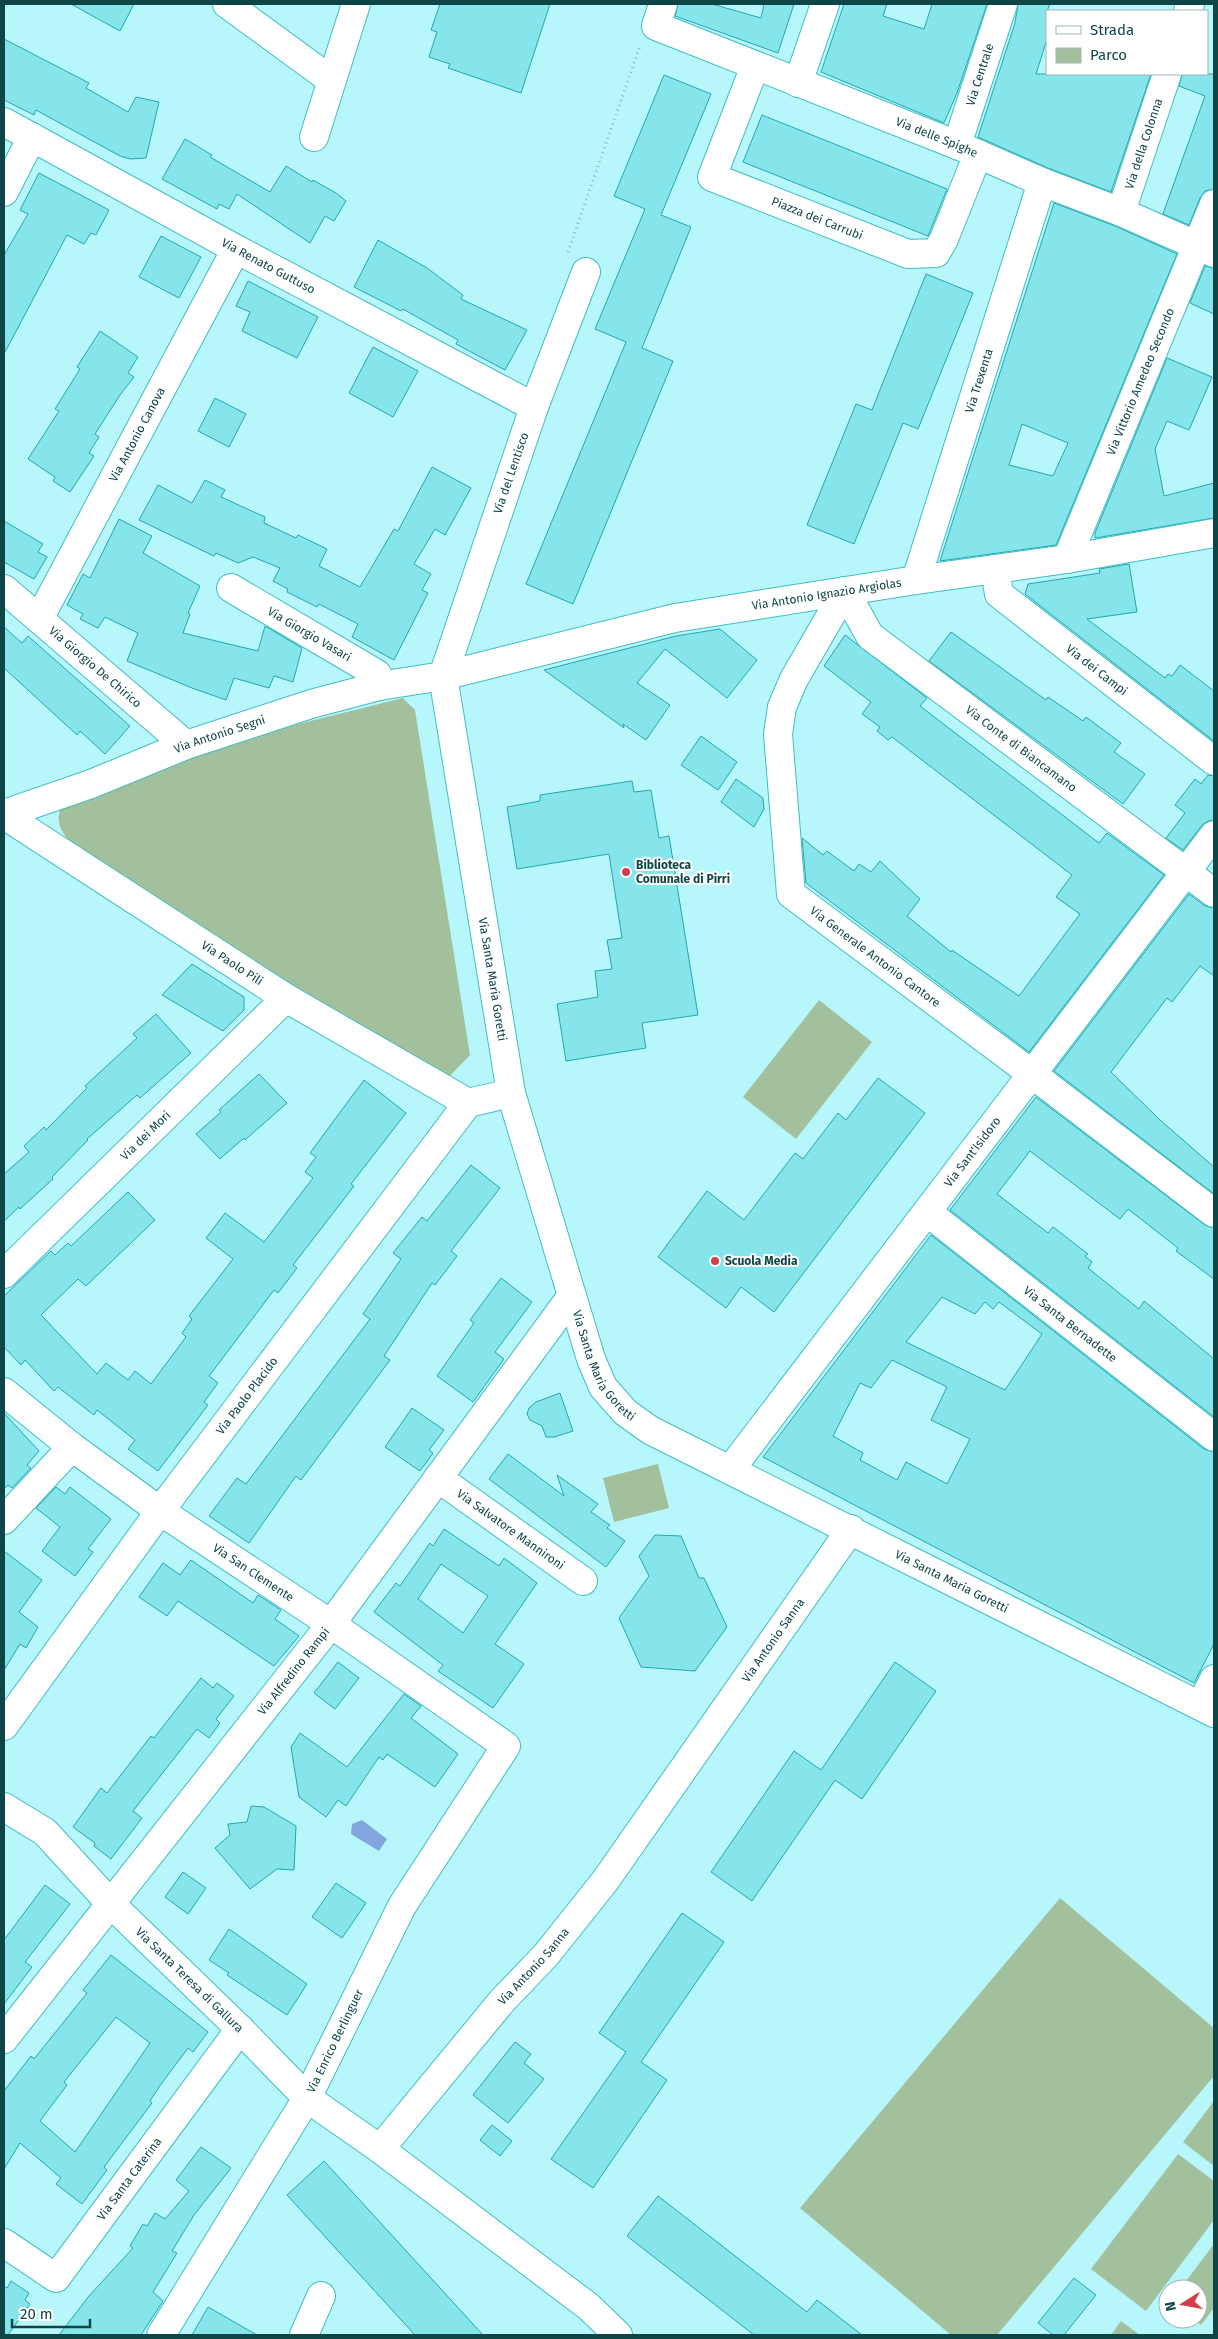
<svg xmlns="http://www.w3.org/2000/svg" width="1218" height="2339" font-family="'Fira Sans',sans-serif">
<rect width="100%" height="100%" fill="#b7f7fb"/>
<g fill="#a3c09d">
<path d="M 403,698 L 415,710 L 470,1055 L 447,1079 L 439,1078 L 364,1027 L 245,958 L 76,849 C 65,836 55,827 60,809 L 188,755 L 242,738 Z"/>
<path d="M 819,1000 L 872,1042 L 796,1139 L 743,1097 Z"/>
<path d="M 658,1464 L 669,1508 L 614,1522 L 603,1478 Z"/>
<path d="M 1060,1898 L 1214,2028 L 1214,2076 L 997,2335 L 951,2335 L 800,2208 Z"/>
<path d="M 1214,2101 L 1214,2166 L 1183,2142 Z"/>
<path d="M 1178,2154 L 1214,2181 L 1214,2220 L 1146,2311 L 1091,2269 Z"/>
<path d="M 1214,2244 L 1214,2308 L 1201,2325 L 1194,2319 L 1198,2319 L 1198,2289 L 1180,2289 Z"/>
<path d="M 1121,2321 L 1140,2335 L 1111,2335 Z"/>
</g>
<path fill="#82a5dd" d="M 362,1820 L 387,1839 L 379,1851 L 351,1834 L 352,1824 Z"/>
<g fill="#85e5ea" stroke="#21a8af" fill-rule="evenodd">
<path d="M 71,4 L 134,4 L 120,31 Z"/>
<path d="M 440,4 L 550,4 L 521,93 L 448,68 L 450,64 L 429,57 L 437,32 L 431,30 Z"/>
<path d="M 678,4 L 712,4 L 761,18 L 764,4 L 794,4 L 778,53 L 675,16 Z"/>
<path d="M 844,4 L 887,4 L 883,16 L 924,29 L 932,4 L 987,4 L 957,93 L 944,123 L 821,72 Z"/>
<path d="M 1018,4 L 1050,4 L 1047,11 L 1047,39 L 1036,74 L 1151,74 L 1111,192 L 1048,168 L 978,137 L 1015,23 Z"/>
<path d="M 4,39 L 89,83 L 86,88 L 128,112 L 136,97 L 159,102 L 146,158 L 130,159 L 120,156 L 36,110 L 34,115 L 4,100 Z"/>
<path d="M 1182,74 L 1214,74 L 1214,189 L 1205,191 L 1200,198 L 1189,225 L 1163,214 L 1205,96 L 1179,86 Z"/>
<path d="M 664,75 L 711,94 L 661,215 L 691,227 L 642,348 L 673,361 L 573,604 L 526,584 L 626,342 L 595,329 L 645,209 L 614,196 Z"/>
<path d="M 762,115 L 947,189 L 928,236 L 743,162 Z"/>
<path d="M 185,139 L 212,155 L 210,157 L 270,192 L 286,166 L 312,182 L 313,180 L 336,193 L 346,201 L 334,221 L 325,216 L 310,243 L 237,194 L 229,209 L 219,204 L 217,209 L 162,179 Z"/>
<path d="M 39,173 L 109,210 L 96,235 L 91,233 L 84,244 L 67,235 L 4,354 L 4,255 L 28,214 L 20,210 Z"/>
<path d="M 1054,203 L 1115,226 L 1177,254 L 1056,545 L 940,561 ZM 1022,424 L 1068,443 L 1053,476 L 1009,465 Z"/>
<path d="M 161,236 L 201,257 L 179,298 L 139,277 Z"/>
<path d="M 378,240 L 427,268 L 463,295 L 461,299 L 527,330 L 505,370 L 456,344 L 458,340 L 403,309 L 401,311 L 354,287 Z"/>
<path d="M 1205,266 L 1214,268 L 1214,314 L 1190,303 Z"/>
<path d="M 926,274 L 973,293 L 918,429 L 903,423 L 854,544 L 807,525 L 856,404 L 872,410 Z"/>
<path d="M 248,281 L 318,317 L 297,358 L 242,331 L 250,312 L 236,306 Z"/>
<path d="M 100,331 L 138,357 L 128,373 L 134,377 L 120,395 L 95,434 L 99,437 L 89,453 L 94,456 L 70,492 L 53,481 L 55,477 L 28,459 L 59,411 L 55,409 L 80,369 L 77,367 Z"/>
<path d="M 373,347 L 418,371 L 393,417 L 349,393 Z"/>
<path d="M 1167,358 L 1212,377 L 1189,430 L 1167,421 L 1155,449 L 1164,496 L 1214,483 L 1214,518 L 1095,538 L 1095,533 Z"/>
<path d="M 215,398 L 246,414 L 229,447 L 198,431 Z"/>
<path d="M 432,467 L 471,488 L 445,535 L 435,529 L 414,564 L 431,574 L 422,590 L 428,593 L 394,660 L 352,637 L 358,624 L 319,604 L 317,607 L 287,592 L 288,589 L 273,581 L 280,568 L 253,557 L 238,563 L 216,553 L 214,556 L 139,520 L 158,485 L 192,503 L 205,480 L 225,490 L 221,497 L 265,517 L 264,523 L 296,538 L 298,535 L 327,549 L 319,566 L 360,587 L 394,529 L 398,531 Z"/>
<path d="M 119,519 L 152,536 L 143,553 L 200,586 L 188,613 L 190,614 L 183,633 L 258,651 L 265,626 L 302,648 L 293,682 L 274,676 L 269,688 L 234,678 L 226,700 L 192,688 L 127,661 L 138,633 L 105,617 L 98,628 L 80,619 L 83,614 L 67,605 L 83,574 L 90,578 Z"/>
<path d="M 4,521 L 43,544 L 38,552 L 47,557 L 34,579 L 4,562 Z"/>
<path d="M 1129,564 L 1137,612 L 1087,619 L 1165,678 L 1168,674 L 1172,676 L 1180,665 L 1214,691 L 1214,741 L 1025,594 L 1028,584 L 1100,573 L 1099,569 Z"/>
<path d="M 4,627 L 22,643 L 28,636 L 130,726 L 105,754 L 80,731 L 77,735 L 4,668 Z"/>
<path d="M 720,629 L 757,660 L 727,698 L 665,649 L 637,683 L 670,705 L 646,740 L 623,724 L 624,728 L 544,670 L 676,636 Z"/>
<path d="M 951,632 L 1046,700 L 1048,697 L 1083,721 L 1086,717 L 1121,743 L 1114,752 L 1145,774 L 1123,804 L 929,661 Z"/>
<path d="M 845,635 L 927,698 L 920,706 L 1099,843 L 1107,833 L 1164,875 L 1029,1052 L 806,883 L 802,838 L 823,855 L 827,851 L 854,871 L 859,864 L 871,872 L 880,861 L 920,899 L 907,916 L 951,952 L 952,950 L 1019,996 L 1080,914 L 1056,897 L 1072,875 L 892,737 L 888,740 L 877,731 L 880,727 L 862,714 L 871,702 L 824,666 Z"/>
<path d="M 701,736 L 737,762 L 718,790 L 681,765 Z"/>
<path d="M 1208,775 L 1214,776 L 1214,820 L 1208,821 L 1202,825 L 1183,850 L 1166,838 L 1185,813 L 1175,805 L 1195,779 L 1201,784 Z"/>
<path d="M 736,779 L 763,798 L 764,809 L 754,827 L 721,802 Z"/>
<path d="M 632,781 L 634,792 L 651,790 L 659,838 L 669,836 L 698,1015 L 642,1023 L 646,1048 L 566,1061 L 557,1004 L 598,997 L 595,971 L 612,969 L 607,940 L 622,938 L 609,854 L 517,869 L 507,807 L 540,801 L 540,795 Z"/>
<path d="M 1189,894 L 1205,906 L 1214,908 L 1214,976 L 1200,966 L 1172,1002 L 1167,998 L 1111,1072 L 1160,1120 L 1214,1167 L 1214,1194 L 1054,1071 Z"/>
<path d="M 192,964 L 244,997 L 244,1010 L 223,1031 L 162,995 Z"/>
<path d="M 156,1014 L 191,1053 L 140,1098 L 137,1095 L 87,1139 L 88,1140 L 52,1177 L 53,1179 L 20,1209 L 19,1207 L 4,1221 L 4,1174 L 29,1152 L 24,1146 L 44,1127 L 46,1130 L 87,1088 L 85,1086 L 137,1038 L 133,1034 Z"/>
<path d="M 259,1074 L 287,1103 L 245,1140 L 244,1138 L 220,1159 L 196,1134 L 221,1112 L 219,1110 Z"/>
<path d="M 878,1078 L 925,1113 L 774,1312 L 741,1287 L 726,1308 L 658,1257 L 707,1191 L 744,1220 L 795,1153 L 803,1159 L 838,1113 L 846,1120 Z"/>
<path d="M 364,1080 L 406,1113 L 351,1184 L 354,1186 L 293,1265 L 297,1268 L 278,1293 L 274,1290 L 219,1363 L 209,1376 L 218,1383 L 204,1402 L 208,1405 L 158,1471 L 128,1449 L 135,1440 L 97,1410 L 94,1415 L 58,1387 L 54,1391 L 25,1360 L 21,1365 L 4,1347 L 4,1296 L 51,1251 L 55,1255 L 68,1243 L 71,1246 L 128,1192 L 155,1220 L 86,1286 L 78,1279 L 41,1315 L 97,1374 L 106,1363 L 128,1380 L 135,1371 L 151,1384 L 186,1337 L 182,1333 L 192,1319 L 189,1316 L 233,1259 L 206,1238 L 225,1213 L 264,1242 L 313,1178 L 305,1172 L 316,1157 L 310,1153 Z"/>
<path d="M 1036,1097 L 1205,1225 L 1214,1228 L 1214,1279 L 1176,1251 L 1178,1248 L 1128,1209 L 1120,1219 L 1030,1151 L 997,1194 L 1048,1233 L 1053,1227 L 1088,1254 L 1085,1256 L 1092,1262 L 1088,1268 L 1139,1309 L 1144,1301 L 1214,1359 L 1214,1417 L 950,1210 Z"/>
<path d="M 471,1165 L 500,1188 L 451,1251 L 457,1256 L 435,1285 L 432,1283 L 384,1356 L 390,1360 L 301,1480 L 296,1476 L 249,1543 L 209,1516 L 237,1478 L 246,1484 L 370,1319 L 363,1314 L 401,1259 L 393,1253 L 422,1217 L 427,1221 Z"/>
<path d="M 931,1235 L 1204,1449 L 1214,1452 L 1214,1644 L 1194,1683 L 763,1457 ZM 942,1297 L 975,1314 L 985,1302 L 993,1309 L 999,1302 L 1042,1334 L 1005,1390 L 906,1342 ZM 892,1360 L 947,1387 L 931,1420 L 970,1439 L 947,1484 L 906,1462 L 897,1480 L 860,1460 L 863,1453 L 833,1436 L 860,1383 L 871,1388 Z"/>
<path d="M 501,1278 L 532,1302 L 495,1352 L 504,1359 L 473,1402 L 437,1376 L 474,1323 L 470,1320 Z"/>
<path d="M 560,1393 L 573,1431 L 554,1437 L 546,1437 L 542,1426 L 530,1420 L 527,1414 L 529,1408 L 536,1402 Z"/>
<path d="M 412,1408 L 444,1430 L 429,1450 L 433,1453 L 420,1471 L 385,1447 Z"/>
<path d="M 4,1413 L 39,1451 L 27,1465 L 31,1468 L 12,1488 L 8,1485 L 4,1489 Z"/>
<path d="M 508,1454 L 564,1496 L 557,1475 L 598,1504 L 591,1512 L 610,1525 L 607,1528 L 625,1541 L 606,1567 L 489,1479 Z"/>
<path d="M 56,1487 L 65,1494 L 70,1487 L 111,1519 L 88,1549 L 93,1552 L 75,1576 L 42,1551 L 60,1527 L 36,1508 Z"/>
<path d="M 444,1529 L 499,1566 L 504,1558 L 537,1583 L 495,1644 L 524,1664 L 493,1708 L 438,1671 L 443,1665 L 374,1612 L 396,1583 L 400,1586 L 430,1543 L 433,1546 ZM 441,1564 L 488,1596 L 463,1633 L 418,1599 Z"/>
<path d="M 655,1535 L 681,1536 L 699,1578 L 704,1578 L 727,1627 L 695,1671 L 641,1667 L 619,1618 L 649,1576 L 639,1556 Z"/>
<path d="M 4,1551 L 42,1580 L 19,1612 L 38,1627 L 26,1648 L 20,1644 L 4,1670 Z"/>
<path d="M 191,1560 L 253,1603 L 258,1595 L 281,1610 L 275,1619 L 299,1636 L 274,1666 L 178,1601 L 167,1616 L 139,1597 L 163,1563 L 180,1575 Z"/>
<path d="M 338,1662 L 359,1678 L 335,1709 L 314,1693 Z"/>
<path d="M 895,1662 L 936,1691 L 862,1799 L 835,1780 L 752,1901 L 711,1872 L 794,1751 L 821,1770 Z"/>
<path d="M 201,1678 L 213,1688 L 217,1683 L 234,1696 L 216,1719 L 220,1723 L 209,1738 L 197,1729 L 133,1811 L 142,1818 L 111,1859 L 94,1846 L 95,1843 L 73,1827 L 101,1788 L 107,1793 L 151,1736 L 154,1738 Z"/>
<path d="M 404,1694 L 421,1706 L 411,1718 L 458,1754 L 435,1787 L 387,1754 L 383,1760 L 379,1757 L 346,1806 L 338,1800 L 326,1817 L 299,1797 L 291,1747 L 300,1733 L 347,1767 Z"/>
<path d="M 251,1806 L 264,1807 L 296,1826 L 294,1870 L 277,1869 L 250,1889 L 215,1848 L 230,1835 L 228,1824 L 247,1822 Z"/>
<path d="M 183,1872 L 206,1888 L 188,1914 L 165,1897 Z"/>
<path d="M 336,1883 L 366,1903 L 342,1938 L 312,1917 Z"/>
<path d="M 45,1885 L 70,1904 L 25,1962 L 32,1967 L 4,2004 L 4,1940 Z"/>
<path d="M 682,1913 L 724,1942 L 641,2062 L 667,2080 L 593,2188 L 551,2159 L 626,2052 L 599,2033 Z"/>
<path d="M 229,1929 L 307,1984 L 287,2015 L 227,1975 L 229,1973 L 209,1960 Z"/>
<path d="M 111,1955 L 208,2032 L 193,2052 L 188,2048 L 159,2087 L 150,2101 L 152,2103 L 104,2167 L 107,2170 L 82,2204 L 56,2184 L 61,2178 L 20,2143 L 4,2169 L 4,2091 L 31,2056 L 34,2059 L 87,1993 L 83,1990 ZM 116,2017 L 150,2043 L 75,2152 L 40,2121 L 67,2085 L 64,2082 Z"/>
<path d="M 515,2042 L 531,2054 L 524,2063 L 544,2079 L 508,2123 L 473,2095 Z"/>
<path d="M 492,2125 L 512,2141 L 500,2156 L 480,2140 Z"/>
<path d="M 201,2147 L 231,2168 L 194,2215 L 172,2251 L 177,2253 L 153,2292 L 163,2301 L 141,2335 L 59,2335 L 89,2296 L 133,2248 L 130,2246 L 143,2224 L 147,2226 L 155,2213 L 165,2219 L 189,2191 L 176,2180 Z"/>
<path d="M 324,2161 L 483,2335 L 415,2335 L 287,2195 Z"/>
<path d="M 658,2196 L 807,2312 L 817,2300 L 862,2335 L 754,2335 L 627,2236 Z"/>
<path d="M 1074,2278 L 1096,2295 L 1064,2335 L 1053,2335 L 1038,2323 Z"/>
<path d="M 11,2281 L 29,2293 L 25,2300 L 30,2304 L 8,2335 L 4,2335 L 4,2286 L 7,2288 Z"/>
<path d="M 208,2307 L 257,2335 L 192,2335 Z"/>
</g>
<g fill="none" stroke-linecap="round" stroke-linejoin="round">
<defs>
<g id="minor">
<path d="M 227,4 L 331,80"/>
<path id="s1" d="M 663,4 L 656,26 L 957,145 L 1042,182 L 1121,212 L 1214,253"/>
<path d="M 1188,11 L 1190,4"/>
<path id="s2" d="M 755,66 L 712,177 L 908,254 L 936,253 L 944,239 L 978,154"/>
<path d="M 798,83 L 825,4"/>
<path id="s3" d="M 4,122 L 236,249 L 534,407"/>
<path d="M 314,137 L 356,4"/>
<path id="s4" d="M 957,145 L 1003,4"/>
<path d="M 4,192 L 32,137"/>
<path id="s5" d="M 1121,212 L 1167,74"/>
<path id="s6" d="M 586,272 L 534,407 L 443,676 L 511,1093 L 591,1359 L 603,1387 L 625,1412 L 650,1430 L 1214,1713"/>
<path id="s7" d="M 1067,559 L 1214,204"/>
<path id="s8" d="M 995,569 L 999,594 L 1214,761"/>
<path id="s9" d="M 916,580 L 1042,182"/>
<path id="s10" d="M 231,588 L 377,674 L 379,686"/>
<path id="s11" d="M 4,589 L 186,745"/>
<path id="s12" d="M 845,591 L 794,679 L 782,707 L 778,734 L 791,894 L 1032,1074 L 1214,1213"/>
<path id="s13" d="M 845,591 L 870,636 L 1214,893"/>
<path id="s14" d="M 39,619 L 236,249"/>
<path id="s15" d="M 4,814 L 91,784 L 186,745 L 311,704 L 379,686 L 443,676 L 675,618 L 916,580 L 1067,559 L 1214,533"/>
<path id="s16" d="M 4,815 L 286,998 L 468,1103"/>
<path id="s17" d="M 927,1212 L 1214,1437"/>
<path id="s18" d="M 4,1274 L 286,998"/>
<path id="s19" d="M 4,1392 L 72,1447 L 160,1511 L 331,1624 L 506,1746 L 402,1906 L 307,2098 L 161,2335"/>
<path id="s20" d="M 730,1470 L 1214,835"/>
<path id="s21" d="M 438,1478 L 583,1581"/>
<path d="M 4,1520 L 72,1447"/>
<path d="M 1201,1705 L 1214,1679"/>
<path id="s22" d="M 4,1726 L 160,1511 L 468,1103 L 511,1093"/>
<path id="s23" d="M 4,1807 L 45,1832 L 111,1904 L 240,2029 L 307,2098 L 380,2149"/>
<path id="s24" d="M 4,2039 L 331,1624 L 571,1297"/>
<path id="s25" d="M 4,2243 L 56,2278 L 240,2029"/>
<path d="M 304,2335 L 321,2296"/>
<path id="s26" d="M 618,2335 L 589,2307 L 380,2149 L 502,2001 L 546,1955 L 605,1881 L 851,1529"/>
</g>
</defs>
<use href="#minor" stroke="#40bdc3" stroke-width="30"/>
<path stroke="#81bdc1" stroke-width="3" stroke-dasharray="1 4" stroke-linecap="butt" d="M 568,252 L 640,46"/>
<use href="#minor" stroke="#fff" stroke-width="28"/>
</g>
<g fill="#cf3f4c" stroke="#fff" stroke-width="2">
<circle cx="626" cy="872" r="5"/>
<circle cx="715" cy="1261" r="5"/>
</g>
<g text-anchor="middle" stroke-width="4" stroke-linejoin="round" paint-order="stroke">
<g font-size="12" fill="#104548" stroke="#fff">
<text dy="4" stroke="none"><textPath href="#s4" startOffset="74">Via Centrale</textPath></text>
<text dy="4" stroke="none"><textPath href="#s1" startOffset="325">Via delle Spighe</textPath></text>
<text dy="4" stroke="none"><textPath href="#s5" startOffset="72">Via della Colonna</textPath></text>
<text dy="4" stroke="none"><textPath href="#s2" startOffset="232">Piazza dei Carrubi</textPath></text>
<text dy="4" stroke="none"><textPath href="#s3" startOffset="301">Via Renato Guttuso</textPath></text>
<text dy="4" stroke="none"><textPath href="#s9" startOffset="209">Via Trexenta</textPath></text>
<text dy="4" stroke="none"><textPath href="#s7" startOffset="192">Via Vittorio Amedeo Secondo</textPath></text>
<text dy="4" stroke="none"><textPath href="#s14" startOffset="209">Via Antonio Canova</textPath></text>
<text transform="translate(511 473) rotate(-71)" y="4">Via del Lentisco</text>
<text dy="4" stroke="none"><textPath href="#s15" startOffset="854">Via Antonio Ignazio Argiolas</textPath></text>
<text dy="4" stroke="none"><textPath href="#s10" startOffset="91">Via Giorgio Vasari</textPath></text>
<text dy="4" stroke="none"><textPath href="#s11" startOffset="120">Via Giorgio De Chirico</textPath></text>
<text dy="4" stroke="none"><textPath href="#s8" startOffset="149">Via dei Campi</textPath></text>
<text dy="4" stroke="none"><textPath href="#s15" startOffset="230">Via Antonio Segni</textPath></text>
<text dy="4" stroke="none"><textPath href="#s13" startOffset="240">Via Conte di Biancamano</textPath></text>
<text dy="4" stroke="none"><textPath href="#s12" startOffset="425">Via Generale Antonio Cantore</textPath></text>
<text dy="4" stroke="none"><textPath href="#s16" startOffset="272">Via Paolo Pili</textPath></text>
<text dy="4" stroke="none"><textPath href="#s6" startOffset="736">Via Santa Maria Goretti</textPath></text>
<text dy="4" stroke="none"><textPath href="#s18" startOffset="198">Via dei Mori</textPath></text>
<text dy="4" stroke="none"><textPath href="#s20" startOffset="400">Via Sant'Isidoro</textPath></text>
<text dy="4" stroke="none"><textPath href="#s17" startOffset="182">Via Santa Bernadette</textPath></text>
<text dy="4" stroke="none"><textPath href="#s6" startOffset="1141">Via Santa Maria Goretti</textPath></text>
<text dy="4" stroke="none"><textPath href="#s22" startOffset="410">Via Paolo Placido</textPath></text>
<text dy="4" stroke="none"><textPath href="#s21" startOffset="89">Via Salvatore Mannironi</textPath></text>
<text dy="4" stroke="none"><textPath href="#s19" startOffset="308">Via San Clemente</textPath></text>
<text dy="4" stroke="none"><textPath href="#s6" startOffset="1561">Via Santa Maria Goretti</textPath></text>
<text dy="4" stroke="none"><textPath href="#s26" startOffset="946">Via Antonio Sanna</textPath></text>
<text dy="4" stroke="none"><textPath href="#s24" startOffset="468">Via Alfredino Rampi</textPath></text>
<text dy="4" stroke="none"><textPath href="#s26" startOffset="541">Via Antonio Sanna</textPath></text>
<text dy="4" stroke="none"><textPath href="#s23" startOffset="255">Via Santa Teresa di Gallura</textPath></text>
<text transform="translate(335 2041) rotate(-64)" y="4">Via Enrico Berlinguer</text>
<text dy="4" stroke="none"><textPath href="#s25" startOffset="186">Via Santa Caterina</textPath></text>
</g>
<g font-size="12" font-weight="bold" fill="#104548" stroke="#fff" text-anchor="start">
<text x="636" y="869">Biblioteca<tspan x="636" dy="14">Comunale di Pirri</tspan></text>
<text x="725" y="1265">Scuola Media</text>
</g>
</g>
<rect width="1218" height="2339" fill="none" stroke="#104548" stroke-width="10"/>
<rect x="1046" y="10" width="162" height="65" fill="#ffffff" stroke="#9fb5b6"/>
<rect x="1056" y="26" width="25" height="8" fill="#ffffff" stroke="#9fb5b6"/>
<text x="1090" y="35" font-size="15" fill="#104548">Strada</text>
<rect x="1056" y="48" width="25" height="15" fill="#a3c09d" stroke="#9fb5b6"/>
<text x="1090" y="60" font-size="15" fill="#104548">Parco</text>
<g transform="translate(1183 2304) rotate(259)"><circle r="24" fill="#ffffff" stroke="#9fb5b6"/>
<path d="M0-4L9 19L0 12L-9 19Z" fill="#cf3f4c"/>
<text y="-8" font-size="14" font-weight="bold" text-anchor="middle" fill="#104548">N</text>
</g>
<path d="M12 2319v8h78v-8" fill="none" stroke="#104548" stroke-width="2.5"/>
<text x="20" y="2319" font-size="15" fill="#104548" stroke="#ffffff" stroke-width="4" paint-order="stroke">20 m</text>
</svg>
